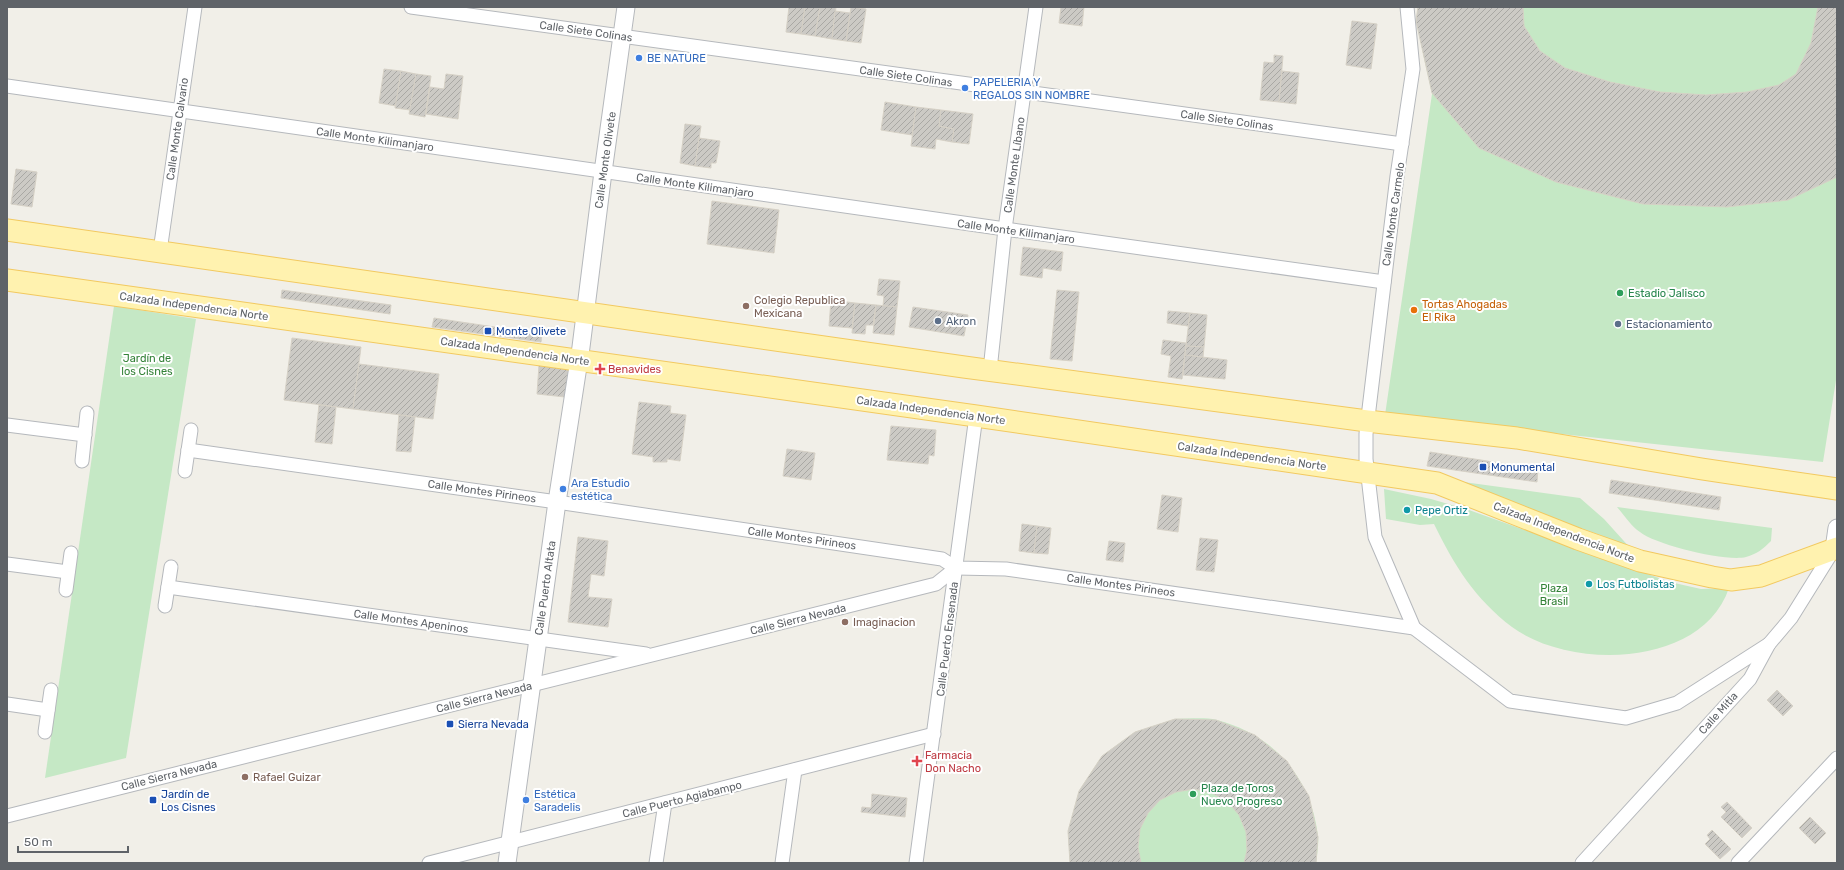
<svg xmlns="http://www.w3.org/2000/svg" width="1844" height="870" font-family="Rubik,sans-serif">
<defs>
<pattern id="building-hatch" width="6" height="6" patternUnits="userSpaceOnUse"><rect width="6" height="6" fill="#cccac5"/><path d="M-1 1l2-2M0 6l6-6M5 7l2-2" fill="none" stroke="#a9a8a4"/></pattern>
</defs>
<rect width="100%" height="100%" fill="#f1efe8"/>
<g fill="#c5e8c5">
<path d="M 1418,7 L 1837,7 L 1837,374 L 1823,462 L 1385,415 L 1432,94 L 1416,21 Z"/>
<path d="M 114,306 L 196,319 L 126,758 L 45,778 Z"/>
<path d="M 1456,481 L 1580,498 L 1604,519 L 1632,550 L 1600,535 L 1494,498 Z"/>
<path d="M 1384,489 L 1431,499 L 1469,510 L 1670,582 L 1701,589 L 1729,588 C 1702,668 1570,670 1512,627 C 1475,599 1454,565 1434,524 L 1420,525 L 1386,519 Z"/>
<path d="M 1617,507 L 1772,528 L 1771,541 C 1763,549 1757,554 1746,557 C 1726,562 1656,545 1640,532 C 1631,526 1624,515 1617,507 Z"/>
<path d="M 1175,719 C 1188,719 1204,717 1217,720 C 1274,735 1311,777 1318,836 C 1319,844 1317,854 1316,863 L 1070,863 L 1068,831 L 1079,791 L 1102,756 L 1135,732 Z"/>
</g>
<g fill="url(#building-hatch)" stroke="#d6d1c6">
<path d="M 789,7 L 805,7 L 801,34 L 786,32 Z"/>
<path d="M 805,7 L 820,7 L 815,36 L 801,34 Z"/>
<path d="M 820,7 L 836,7 L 832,39 L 815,36 Z"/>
<path d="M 851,7 L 866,9 L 861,43 L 846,41 Z"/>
<path d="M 1061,7 L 1084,7 L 1082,26 L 1059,23 Z"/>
<path d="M 1418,7 L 1523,7 L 1524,26 L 1540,51 L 1565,68 L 1610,82 L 1660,92 L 1706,95 L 1747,92 L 1779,85 L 1796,74 L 1811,43 L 1818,7 L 1837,7 L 1837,177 L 1788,200 L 1727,207 L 1643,204 L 1556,182 L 1479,148 L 1432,93 L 1416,21 Z"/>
<path d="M 835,11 L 850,13 L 846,41 L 832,39 Z"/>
<path d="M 1352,21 L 1377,24 L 1371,69 L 1346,65 Z"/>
<path d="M 1274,55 L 1283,56 L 1279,102 L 1260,100 L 1264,62 L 1274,63 Z"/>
<path d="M 384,69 L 401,71 L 396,106 L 379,103 Z"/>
<path d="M 401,71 L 416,74 L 410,110 L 395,108 Z"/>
<path d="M 1282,71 L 1299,73 L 1296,104 L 1279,102 Z"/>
<path d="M 416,74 L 431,76 L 425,117 L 409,114 Z"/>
<path d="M 446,74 L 463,76 L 458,119 L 426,114 L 430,87 L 444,89 Z"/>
<path d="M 885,102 L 916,107 L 912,135 L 881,130 Z"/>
<path d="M 916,107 L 941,110 L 939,126 L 954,129 L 952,142 L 936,139 L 935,149 L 911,146 Z"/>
<path d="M 941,110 L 973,114 L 969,144 L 952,142 L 954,129 L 939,126 Z"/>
<path d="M 685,124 L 701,126 L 695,166 L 680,163 Z"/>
<path d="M 699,138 L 720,141 L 716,163 L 711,163 L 711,168 L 695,166 Z"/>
<path d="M 16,169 L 37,172 L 32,207 L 11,204 Z"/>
<path d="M 712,201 L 779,210 L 774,253 L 707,244 Z"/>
<path d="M 1023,247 L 1063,252 L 1061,271 L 1043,268 L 1042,278 L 1020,275 Z"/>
<path d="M 879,279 L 900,281 L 897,307 L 883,306 L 884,296 L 877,295 Z"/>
<path d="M 282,290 L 391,305 L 390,314 L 281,298 Z"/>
<path d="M 1057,290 L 1079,292 L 1072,361 L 1050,359 Z"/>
<path d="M 831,300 L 855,303 L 852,328 L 829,326 Z"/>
<path d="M 855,303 L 876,305 L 873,325 L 866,325 L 865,334 L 852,333 Z"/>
<path d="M 876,305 L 897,307 L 894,335 L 873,333 Z"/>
<path d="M 913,307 L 968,315 L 964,336 L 909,327 Z"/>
<path d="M 1168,311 L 1190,313 L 1188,326 L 1167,323 Z"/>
<path d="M 1190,313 L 1207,315 L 1204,347 L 1186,346 Z"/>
<path d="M 434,318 L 542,334 L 541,342 L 432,327 Z"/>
<path d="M 292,338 L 361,347 L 353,409 L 284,400 Z"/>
<path d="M 1163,340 L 1186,343 L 1182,379 L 1168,377 L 1171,356 L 1161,354 Z"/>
<path d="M 1186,346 L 1204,347 L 1203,357 L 1185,355 Z"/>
<path d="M 1185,355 L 1227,360 L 1225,379 L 1183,375 Z"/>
<path d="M 359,364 L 439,374 L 433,419 L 353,409 Z"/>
<path d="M 539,365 L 568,368 L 565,397 L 537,394 Z"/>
<path d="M 639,402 L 671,406 L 670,413 L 686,415 L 680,461 L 667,459 L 667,462 L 653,462 L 653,457 L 632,454 Z"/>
<path d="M 319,405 L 336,407 L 332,444 L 315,442 Z"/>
<path d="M 399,415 L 415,417 L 411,452 L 396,451 Z"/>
<path d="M 891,426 L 936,430 L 934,456 L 929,455 L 928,464 L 887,460 Z"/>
<path d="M 787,449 L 815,453 L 811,480 L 783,476 Z"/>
<path d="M 1430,452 L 1538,469 L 1537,482 L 1427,466 Z"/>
<path d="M 1611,480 L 1721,497 L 1719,510 L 1609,493 Z"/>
<path d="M 1162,495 L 1182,498 L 1178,532 L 1157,529 Z"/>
<path d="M 1022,524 L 1037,526 L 1034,553 L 1019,551 Z"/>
<path d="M 1037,526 L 1051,528 L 1048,554 L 1034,553 Z"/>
<path d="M 578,537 L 608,541 L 604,576 L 591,574 L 588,597 L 612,599 L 608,627 L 568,622 Z"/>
<path d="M 1200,538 L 1218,540 L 1214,572 L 1196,570 Z"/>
<path d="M 1109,541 L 1125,543 L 1123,562 L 1106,560 Z"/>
<path d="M 1777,690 L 1793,706 L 1783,716 L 1767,700 Z"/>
<path d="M 1175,719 L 1216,720 L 1255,735 L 1287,761 L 1309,796 L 1318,837 L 1316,863 L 1244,863 L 1247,850 L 1246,832 L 1239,815 L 1228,802 L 1212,793 L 1194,789 L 1176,792 L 1160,800 L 1148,813 L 1140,829 L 1138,847 L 1141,863 L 1070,863 L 1068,831 L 1079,791 L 1102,756 L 1135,732 Z"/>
<path d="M 872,794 L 907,798 L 905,817 L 861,812 L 862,807 L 871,808 Z"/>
<path d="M 1727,802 L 1752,828 L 1742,838 L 1721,817 L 1726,812 L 1721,807 Z"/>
<path d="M 1810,817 L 1826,833 L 1815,844 L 1799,828 Z"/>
<path d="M 1712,830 L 1731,849 L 1720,859 L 1705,844 L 1710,839 L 1707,835 Z"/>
</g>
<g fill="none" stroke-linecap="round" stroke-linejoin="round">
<defs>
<g id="minor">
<path d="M 411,7 L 1402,144"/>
<path d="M 1407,7 L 1413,69 L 1397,176 L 1366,434 L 1366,459 L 1375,537 L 1414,628 L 1510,701 L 1626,718 L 1677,703 L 1769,644"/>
<path d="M 7,86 L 1005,229 L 1384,282"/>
<path d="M 160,251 L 195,7"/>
<path d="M 990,370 L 1005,229 L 1036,7"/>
<path d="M 7,425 L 85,435"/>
<path d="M 188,450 L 557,502 L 942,559 L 956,568 L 1006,569 L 1414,628"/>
<path d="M 82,461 L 87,413"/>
<path d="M 185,471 L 191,430"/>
<path d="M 7,564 L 68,572"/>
<path d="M 168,587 L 646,654"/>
<path d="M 66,590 L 71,553"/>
<path d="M 165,606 L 171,567"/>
<path d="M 7,704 L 48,710"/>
<path d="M 45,732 L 51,690"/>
<path d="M 7,816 L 936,584 L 956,568"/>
<path d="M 429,863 L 934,734"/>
<path d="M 656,863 L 665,803"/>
<path d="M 782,863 L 795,770"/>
<path d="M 916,863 L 976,416"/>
<path d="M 1582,863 L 1750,679 L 1769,644 L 1791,618 L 1834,549"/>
<path d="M 1738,863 L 1837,758"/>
</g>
<g id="tertiary">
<path d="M 1834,549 L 1837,528"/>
<path d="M 507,863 L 557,502 L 581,347 L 603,172 L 626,7"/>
</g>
<g id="primary">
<path d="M 7,230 L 964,367 L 1367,421 L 1517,438 L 1702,469 L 1837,489"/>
<path d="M 7,280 L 976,416 L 1437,483 L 1578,539 L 1640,561 L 1712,577 L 1731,580 L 1761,576 L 1837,548"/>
</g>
</defs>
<use href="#minor" stroke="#b5b8bc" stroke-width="15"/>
<use href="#tertiary" stroke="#b5b8bc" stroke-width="19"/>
<use href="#primary" stroke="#f2c960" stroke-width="23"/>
<use href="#minor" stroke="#fff" stroke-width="13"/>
<use href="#tertiary" stroke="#fff" stroke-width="17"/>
<use href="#primary" stroke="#fff2af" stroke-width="21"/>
</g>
<g fill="#3f7fe0" stroke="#fff" stroke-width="1.5">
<circle cx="639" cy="58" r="4"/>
<circle cx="965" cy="88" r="4"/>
<circle cx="563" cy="489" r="4"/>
<circle cx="526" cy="800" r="4"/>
</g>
<g fill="#2e9e5b" stroke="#fff" stroke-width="1.5">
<circle cx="1620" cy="293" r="4"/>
<circle cx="1193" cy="794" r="4"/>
</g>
<g fill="#8d6e63" stroke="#fff" stroke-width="1.5">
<circle cx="746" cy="306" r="4"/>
<circle cx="845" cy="622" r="4"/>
<circle cx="245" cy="777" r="4"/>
</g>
<circle fill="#e8710a" stroke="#fff" stroke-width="1.5" cx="1414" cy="310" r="4"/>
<g fill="#5c6f8a" stroke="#fff" stroke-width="1.5">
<circle cx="938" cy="321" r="4"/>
<circle cx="1618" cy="324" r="4"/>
</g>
<g fill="#1a4fb4" stroke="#fff" stroke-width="1.5">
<rect x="484" y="327" width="8" height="8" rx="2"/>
<rect x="1479" y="463" width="8" height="8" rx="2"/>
<rect x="446" y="720" width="8" height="8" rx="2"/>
<rect x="149" y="796" width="8" height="8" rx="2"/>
</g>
<g fill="#e0444e" stroke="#fff" stroke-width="1.5">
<path d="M598 363h4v4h4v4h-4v4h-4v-4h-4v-4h4z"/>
<path d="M915 755h4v4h4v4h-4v4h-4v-4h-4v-4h4z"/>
</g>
<g fill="#0f9aa8" stroke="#fff" stroke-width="1.5">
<circle cx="1407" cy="510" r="4"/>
<circle cx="1589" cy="584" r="4"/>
</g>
<g text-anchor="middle" stroke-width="4" stroke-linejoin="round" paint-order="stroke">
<g font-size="11" fill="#5f6368" stroke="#fff">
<text transform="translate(586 31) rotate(8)" y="4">Calle Siete Colinas</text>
<text transform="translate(906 76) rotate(8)" y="4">Calle Siete Colinas</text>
<text transform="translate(1227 120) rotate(8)" y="4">Calle Siete Colinas</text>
<text transform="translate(177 129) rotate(-82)" y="4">Calle Monte Calvario</text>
<text transform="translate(375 139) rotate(8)" y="4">Calle Monte Kilimanjaro</text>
<text transform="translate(605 160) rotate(-82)" y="4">Calle Monte Olivete</text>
<text transform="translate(1014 165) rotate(-82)" y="4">Calle Monte Líbano</text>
<text transform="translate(695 185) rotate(8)" y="4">Calle Monte Kilimanjaro</text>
<text transform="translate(1393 214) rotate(-82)" y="4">Calle Monte Carmelo</text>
<text transform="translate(1016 231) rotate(8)" y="4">Calle Monte Kilimanjaro</text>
<text transform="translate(194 306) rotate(8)" y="4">Calzada Independencia Norte</text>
<text transform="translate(515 351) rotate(8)" y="4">Calzada Independencia Norte</text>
<text transform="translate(931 410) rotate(8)" y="4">Calzada Independencia Norte</text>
<text transform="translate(1252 456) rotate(8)" y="4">Calzada Independencia Norte</text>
<text transform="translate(482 491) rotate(8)" y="4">Calle Montes Pirineos</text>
<text transform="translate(1564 532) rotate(21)" y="4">Calzada Independencia Norte</text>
<text transform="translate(802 538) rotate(8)" y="4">Calle Montes Pirineos</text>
<text transform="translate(1121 585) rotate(8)" y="4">Calle Montes Pirineos</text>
<text transform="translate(545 588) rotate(-82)" y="4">Calle Puerto Altata</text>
<text transform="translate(798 619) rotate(-14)" y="4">Calle Sierra Nevada</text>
<text transform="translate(411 621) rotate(8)" y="4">Calle Montes Apeninos</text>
<text transform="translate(947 639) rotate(-83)" y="4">Calle Puerto Ensenada</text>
<text transform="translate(484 697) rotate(-14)" y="4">Calle Sierra Nevada</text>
<text transform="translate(1718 713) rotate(-48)" y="4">Calle Mitla</text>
<text transform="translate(169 775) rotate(-14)" y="4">Calle Sierra Nevada</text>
<text transform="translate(682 799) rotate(-14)" y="4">Calle Puerto Agiabampo</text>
</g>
<g font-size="11" fill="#366cbe" stroke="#fff" text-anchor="start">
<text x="647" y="62">BE NATURE</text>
<text x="973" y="86">PAPELERIA Y<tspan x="973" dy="13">REGALOS SIN NOMBRE</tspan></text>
<text x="571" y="487">Ara Estudio<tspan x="571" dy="13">estética</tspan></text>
<text x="534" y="798">Estética<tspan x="534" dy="13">Saradelis</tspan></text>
</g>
<g font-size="11" fill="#27864d" stroke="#fff" text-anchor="start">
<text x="1628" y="297">Estadio Jalisco</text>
<text x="1201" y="792">Plaza de Toros<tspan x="1201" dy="13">Nuevo Progreso</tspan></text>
</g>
<g font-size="11" fill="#785e54" stroke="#fff" text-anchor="start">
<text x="754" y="304">Colegio Republica<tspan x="754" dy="13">Mexicana</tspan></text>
<text x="853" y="626">Imaginacion</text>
<text x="253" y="781">Rafael Guizar</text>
</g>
<g font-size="11" fill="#c56008" stroke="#fff" text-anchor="start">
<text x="1422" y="308">Tortas Ahogadas<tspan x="1422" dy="13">El Rika</tspan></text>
</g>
<g font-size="11" fill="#4e5e75" stroke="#fff" text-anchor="start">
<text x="946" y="325">Akron</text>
<text x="1626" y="328">Estacionamiento</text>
</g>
<g font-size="11" fill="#164399" stroke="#fff" text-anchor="start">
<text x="496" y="335">Monte Olivete</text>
<text x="1491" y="471">Monumental</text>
<text x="458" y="728">Sierra Nevada</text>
<text x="161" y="798">Jardín de<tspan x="161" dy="13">Los Cisnes</tspan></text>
</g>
<g font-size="11" fill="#348238" stroke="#fff">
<text x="147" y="362">Jardín de<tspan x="147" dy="13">los Cisnes</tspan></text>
<text x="1554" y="592">Plaza<tspan x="1554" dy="13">Brasil</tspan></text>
</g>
<g font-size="11" fill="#be3a42" stroke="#fff" text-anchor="start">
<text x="608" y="373">Benavides</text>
<text x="925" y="759">Farmacia<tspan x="925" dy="13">Don Nacho</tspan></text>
</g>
<g font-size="11" fill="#0d838f" stroke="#fff" text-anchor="start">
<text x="1415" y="514">Pepe Ortiz</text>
<text x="1597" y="588">Los Futbolistas</text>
</g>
</g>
<rect width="1844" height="870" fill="none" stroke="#5f6368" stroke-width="16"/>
<path d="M18 846v6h110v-6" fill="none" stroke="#5f6368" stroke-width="2"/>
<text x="24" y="846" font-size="12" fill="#5f6368" stroke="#ffffff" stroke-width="3" paint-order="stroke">50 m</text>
</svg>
